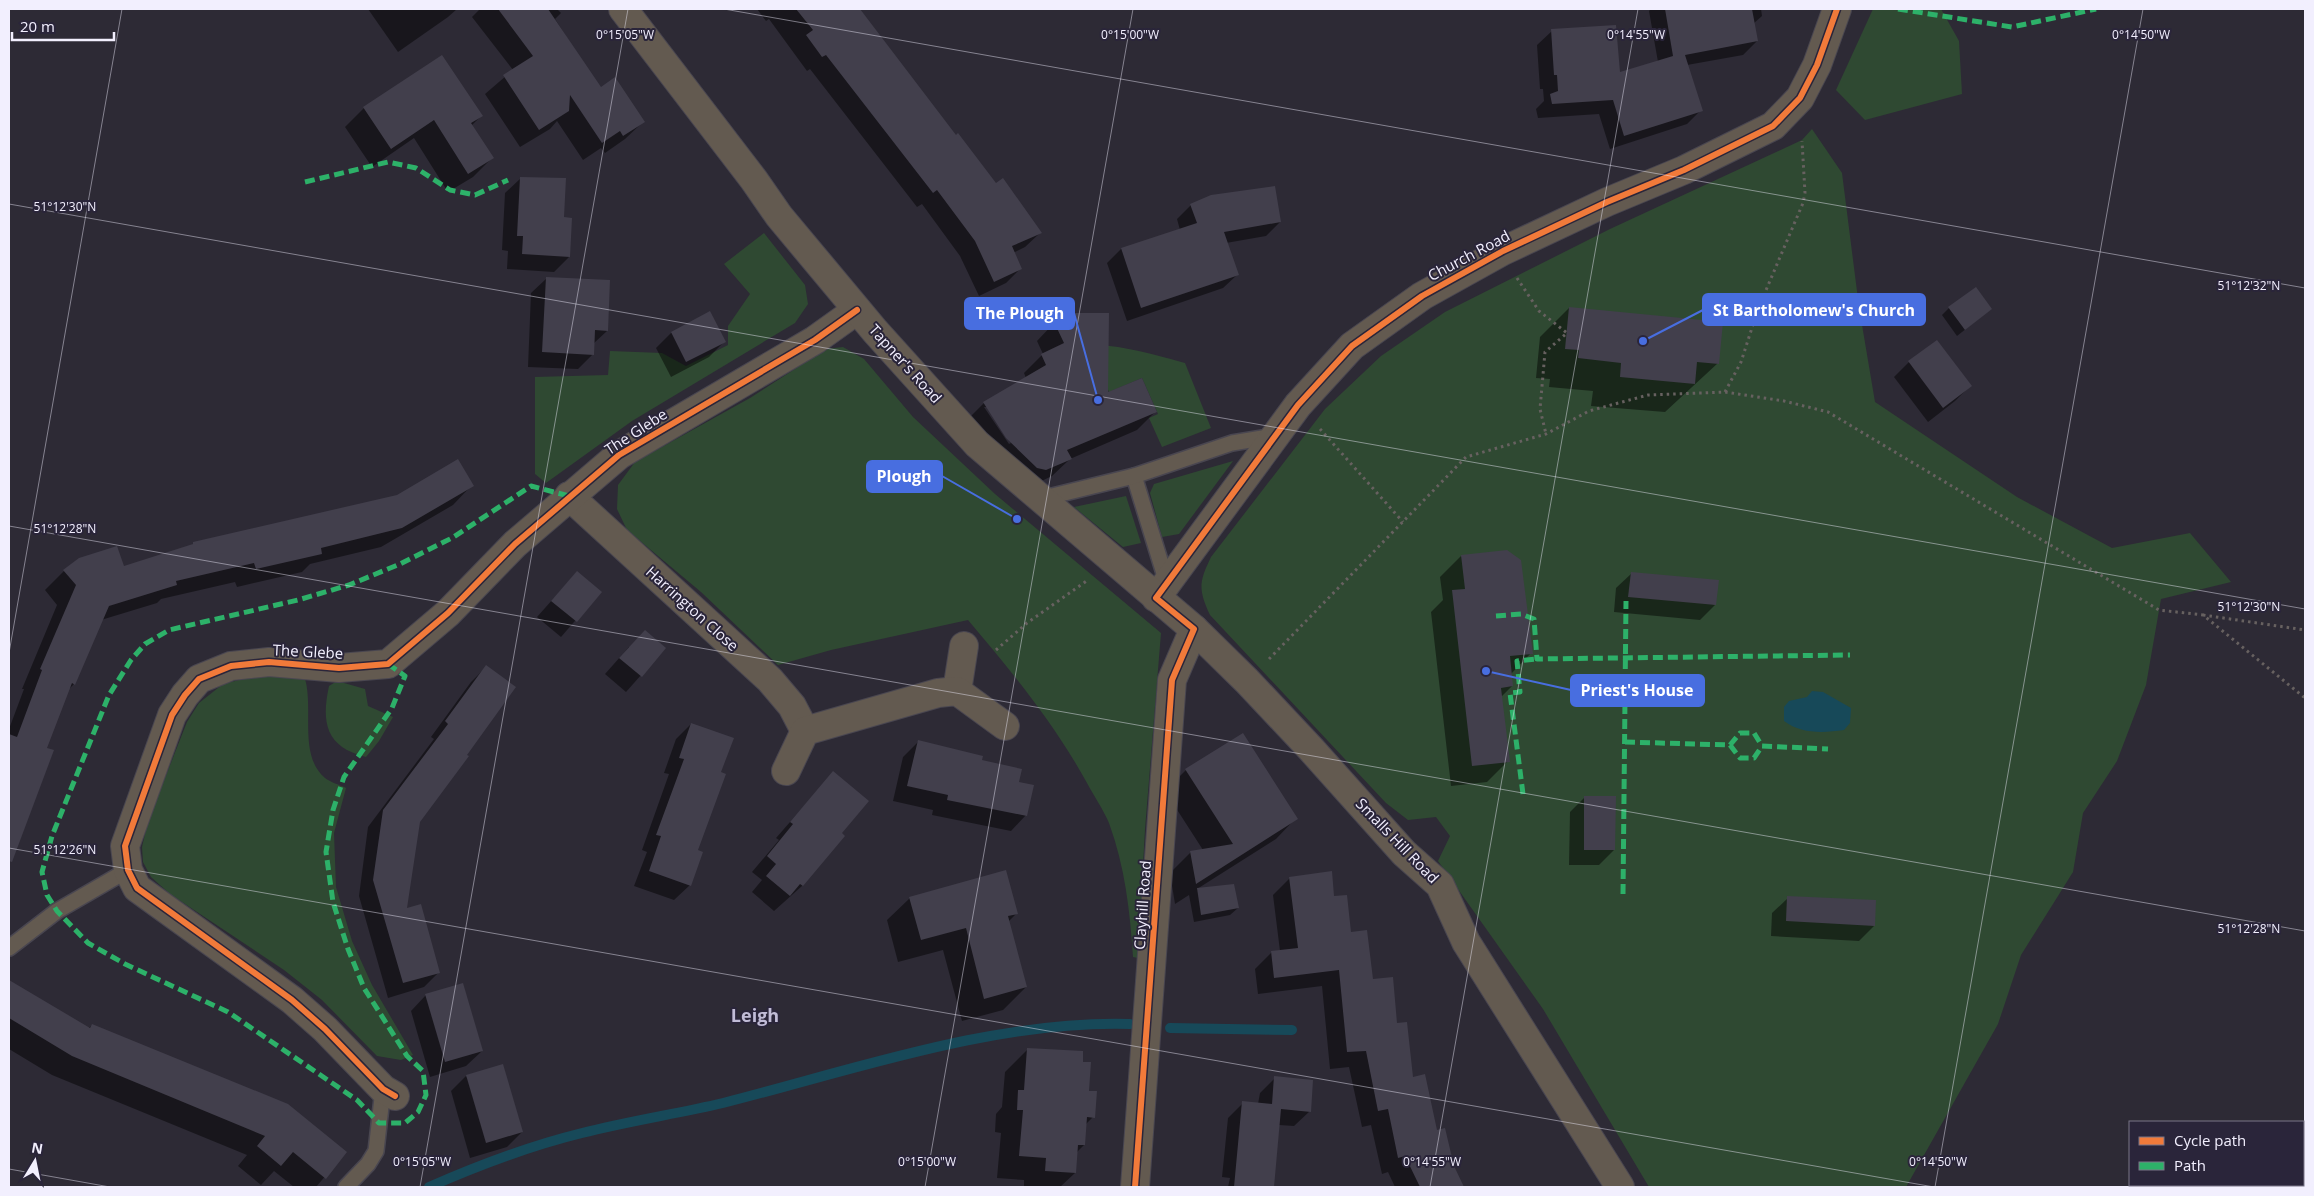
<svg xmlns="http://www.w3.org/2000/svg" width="2314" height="1196" font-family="'Open Sans',sans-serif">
<rect width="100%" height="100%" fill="#2d2a35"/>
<g fill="#2f4932">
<path d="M 1873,9 L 1941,9 L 1959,41 L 1962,94 L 1865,120 L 1836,90 Z"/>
<path d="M 1812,129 L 1842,173 L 1859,307 L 1875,402 L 2017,497 L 2112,548 L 2190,533 L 2231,582 L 2161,599 L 2146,685 L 2117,761 L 2083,813 L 2073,872 L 2021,955 L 1998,1024 L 1906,1187 L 1649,1187 L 1543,1009 L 1438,861 L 1450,836 L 1436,817 L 1408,820 L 1386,803 L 1210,615 C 1198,589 1199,582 1211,557 L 1325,409 L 1381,356 L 1445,312 L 1610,229 L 1802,140 Z"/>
<path d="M 764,233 L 805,285 L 808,304 L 795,323 L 632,421 L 546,483 L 535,474 L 535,377 L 608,375 L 610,351 L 662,353 L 686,366 L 728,345 L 728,326 L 750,294 L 724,264 Z"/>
<path d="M 1076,344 C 1117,344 1146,352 1185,363 L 1211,428 L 1162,447 L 1149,418 L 1158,414 L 1142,378 L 1109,392 L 1098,366 Z"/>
<path d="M 843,347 L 864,359 L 913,417 L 995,494 L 1161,633 L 1145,829 L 1138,958 L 1133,957 C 1130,911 1125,867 1109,823 C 1103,809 1094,796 1087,783 C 1054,723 1012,672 968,620 L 831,650 L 778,665 L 701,592 L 627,530 L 617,509 L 618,485 L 635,462 L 750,398 L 826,349 Z"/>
<path d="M 1233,461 L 1179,534 L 1162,537 L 1150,493 L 1154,484 Z"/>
<path d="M 1126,496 L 1141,543 L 1123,547 L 1074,507 Z"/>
<path d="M 259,675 L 305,679 C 314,709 298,755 325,778 C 330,782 340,785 346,788 L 334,833 L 336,887 L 352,941 L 372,985 L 413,1055 L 401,1060 L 377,1056 L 322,1000 L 284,970 L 170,894 L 151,877 L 143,862 L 142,847 L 148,821 L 187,722 L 199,703 L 223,684 Z"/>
<path d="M 337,681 L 365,689 L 368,706 L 393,717 L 379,741 L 366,757 C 326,747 321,723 329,686 Z"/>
</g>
<path fill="#174959" d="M 1812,691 L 1823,692 L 1851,708 L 1850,723 L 1844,730 C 1823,733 1801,734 1784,721 L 1784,707 L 1789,701 L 1807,697 Z"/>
<g fill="#0007" fill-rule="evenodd">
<path d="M 368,9 L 457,9 L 448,17 L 398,52 Z"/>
<path d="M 480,9 L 557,9 L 561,13 L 555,19 L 600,89 L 644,121 L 625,139 L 605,153 L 601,148 L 583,160 L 557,121 L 550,129 L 520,147 L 485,94 L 513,70 L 472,17 Z"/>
<path d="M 757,9 L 859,9 L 955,137 L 995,185 L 1040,233 L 1025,247 L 1013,253 L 1021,268 L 1006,283 L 979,296 L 960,256 L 922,204 L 917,207 L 810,69 L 807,71 L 769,19 L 766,21 Z"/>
<path d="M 1651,9 L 1761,9 L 1762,16 L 1753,24 L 1757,41 L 1743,55 L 1687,65 L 1701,110 L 1687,124 L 1610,149 L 1599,114 L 1538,118 L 1536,109 L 1544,101 L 1543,89 L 1540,89 L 1537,45 L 1552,31 L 1618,74 L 1658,62 L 1649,11 Z"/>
<path d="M 364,108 L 482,115 L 471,126 L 492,158 L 473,177 L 448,192 L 414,138 L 372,167 L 345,127 Z"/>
<path d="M 521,178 L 562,218 L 569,257 L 554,272 L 507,269 L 508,251 L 502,250 L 505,193 Z"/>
<path d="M 1191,205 L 1280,222 L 1266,236 L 1226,243 L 1237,275 L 1223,288 L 1127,321 L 1107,263 L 1121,249 L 1180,230 L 1177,219 Z"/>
<path d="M 547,278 L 607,331 L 593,344 L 593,354 L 578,369 L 528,367 L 531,293 Z"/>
<path d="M 1569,308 L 1718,363 L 1665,412 L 1591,406 L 1593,391 L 1549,387 L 1550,379 L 1536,378 L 1540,337 Z"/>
<path d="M 1949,308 L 1991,309 L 1957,336 L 1942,315 Z"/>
<path d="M 710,313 L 724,342 L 709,357 L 671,377 L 656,348 L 671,333 Z"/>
<path d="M 1077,315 L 1107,394 L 1155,412 L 1137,430 L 1070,459 L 1052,476 L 1027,488 L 966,421 L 984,403 L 1026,378 L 1024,373 L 1043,354 L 1037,341 L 1054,323 ZM 984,407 L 987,407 L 1011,443 L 1009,444 Z"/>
<path d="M 1909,362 L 1970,386 L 1955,401 L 1928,422 L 1894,377 Z"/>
<path d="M 472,485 L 453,505 L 381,547 L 310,564 L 302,572 L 237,587 L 235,582 L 161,599 L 157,603 L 101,620 L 74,684 L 67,691 L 9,848 L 9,729 L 24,689 L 22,689 L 57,605 L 45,590 L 64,571 L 123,568 L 191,546 L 194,543 Z"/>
<path d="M 1461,556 L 1531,653 L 1511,674 L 1512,686 L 1501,697 L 1508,761 L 1487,782 L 1451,786 L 1431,612 L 1443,600 L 1440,577 Z"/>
<path d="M 577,572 L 600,592 L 561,637 L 537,617 Z"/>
<path d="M 1632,573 L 1715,605 L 1700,620 L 1614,612 L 1616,588 Z"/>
<path d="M 629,647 L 665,648 L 626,692 L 605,674 Z"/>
<path d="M 486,667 L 418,821 L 406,910 L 439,972 L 424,987 L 388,998 L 359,896 L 368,827 L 434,739 L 431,737 L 471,682 Z"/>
<path d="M 691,724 L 719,773 L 697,851 L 690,885 L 674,900 L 634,886 L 647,852 L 642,850 L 669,774 L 664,773 L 676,739 Z"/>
<path d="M 1242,735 L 1296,818 L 1276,839 L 1197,889 L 1238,908 L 1230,915 L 1194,922 L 1189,895 L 1175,904 L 1170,873 L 1191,852 L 1203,850 L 1165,791 L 1186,770 Z"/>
<path d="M 918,742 L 980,761 L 1017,783 L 1026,815 L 1011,831 L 932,815 L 933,810 L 893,801 L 903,757 Z"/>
<path d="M 833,773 L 840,833 L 844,836 L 802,886 L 774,911 L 752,892 L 762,880 L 752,872 L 779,840 L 776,838 Z"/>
<path d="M 1585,797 L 1614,850 L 1599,865 L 1569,865 L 1570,812 Z"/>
<path d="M 1290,878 L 1333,898 L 1372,980 L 1396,1024 L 1411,1078 L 1462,1187 L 1395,1187 L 1388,1172 L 1382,1174 L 1371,1125 L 1362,1127 L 1349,1067 L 1330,1069 L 1322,986 L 1258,994 L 1255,969 L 1272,952 L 1280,951 L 1273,895 Z"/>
<path d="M 910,898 L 1016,914 L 1008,922 L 1026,987 L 1003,1010 L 962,1021 L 943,950 L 898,962 L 887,920 Z"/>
<path d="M 1788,898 L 1874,926 L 1859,941 L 1771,936 L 1772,913 Z"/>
<path d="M 13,984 L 88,1029 L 92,1025 L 345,1153 L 316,1187 L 294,1187 L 274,1171 L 261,1185 L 238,1166 L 247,1155 L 52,1075 L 9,1049 L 9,988 Z"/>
<path d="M 426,995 L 482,1051 L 466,1066 L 430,1077 L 411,1011 Z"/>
<path d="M 1028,1049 L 1088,1092 L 1093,1117 L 1085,1125 L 1084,1145 L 1076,1153 L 1075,1173 L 1060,1187 L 1024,1187 L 1024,1180 L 997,1178 L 1001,1133 L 995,1132 L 996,1114 L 1002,1107 L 1005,1072 Z"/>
<path d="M 466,1076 L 522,1132 L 507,1147 L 470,1158 L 451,1091 Z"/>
<path d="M 1275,1078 L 1310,1111 L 1294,1126 L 1279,1125 L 1273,1187 L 1228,1187 L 1230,1178 L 1222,1177 L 1228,1118 L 1243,1103 L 1258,1104 L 1260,1093 Z"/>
</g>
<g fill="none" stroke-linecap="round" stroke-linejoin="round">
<g stroke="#174959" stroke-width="10">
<path d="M 1170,1028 L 1292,1030"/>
<path d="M 429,1187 C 479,1165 529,1146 582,1133 C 629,1121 676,1114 723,1103 C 853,1070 995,1020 1130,1024"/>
</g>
</g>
<g fill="#423f4c">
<path d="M 498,9 L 548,9 L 601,87 L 615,77 L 645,122 L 623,136 L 620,131 L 602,143 L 570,95 L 569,111 L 539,130 L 503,75 L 533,56 Z"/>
<path d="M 796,9 L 860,9 L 956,135 L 958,133 L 996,183 L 1003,178 L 1042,233 L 1012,246 L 1022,269 L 994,282 L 975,241 L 937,190 L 933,193 L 826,55 L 822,57 L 806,35 L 813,30 Z"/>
<path d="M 1665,9 L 1752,9 L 1758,41 L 1685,55 L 1703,111 L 1624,136 L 1613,100 L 1552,104 L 1550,94 L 1558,91 L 1557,75 L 1554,75 L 1551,29 L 1616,25 L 1620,72 L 1673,56 Z"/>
<path d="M 442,55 L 483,116 L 471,123 L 494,158 L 468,174 L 434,120 L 391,149 L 363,107 Z"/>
<path d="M 520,177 L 566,178 L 564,217 L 572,218 L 570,257 L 522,254 L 523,236 L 517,236 Z"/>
<path d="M 1275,186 L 1281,222 L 1224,232 L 1239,275 L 1141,308 L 1121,248 L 1197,223 L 1190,204 L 1211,195 Z"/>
<path d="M 546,277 L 610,280 L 608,331 L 595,330 L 594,355 L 542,352 Z"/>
<path d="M 1976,287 L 1992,309 L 1965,330 L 1948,307 Z"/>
<path d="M 1569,307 L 1723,322 L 1719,364 L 1697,362 L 1695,384 L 1620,377 L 1621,363 L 1578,358 L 1579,350 L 1565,349 Z"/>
<path d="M 710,311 L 726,342 L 686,362 L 671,332 Z"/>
<path d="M 1076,313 L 1109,313 L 1108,392 L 1142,378 L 1157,412 L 1067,450 L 1072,459 L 1046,470 L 1037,468 L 1006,438 L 983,402 L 1046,365 L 1041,354 L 1064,343 L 1054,322 Z"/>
<path d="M 1937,340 L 1972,386 L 1943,408 L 1908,361 Z"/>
<path d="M 458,459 L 474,486 L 402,528 L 321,548 L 322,554 L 256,569 L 254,563 L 176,581 L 177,585 L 109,606 L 75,685 L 72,683 L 47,748 L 54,750 L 12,862 L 9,861 L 9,734 L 17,737 L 42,670 L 40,669 L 76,585 L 63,570 L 79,558 L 117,546 L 124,566 L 193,544 L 193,542 L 397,495 Z"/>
<path d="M 1507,550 L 1521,560 L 1533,654 L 1510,656 L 1513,686 L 1501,688 L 1510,762 L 1472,766 L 1452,590 L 1465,589 L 1461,555 Z"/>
<path d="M 577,571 L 602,592 L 577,622 L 551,601 Z"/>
<path d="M 1631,572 L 1719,580 L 1716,605 L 1628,597 Z"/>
<path d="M 645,630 L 666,648 L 642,677 L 619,658 Z"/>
<path d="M 486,665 L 516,687 L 467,755 L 469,756 L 420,822 L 407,908 L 421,904 L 440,973 L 403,983 L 373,880 L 383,810 L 448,724 L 445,721 Z"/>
<path d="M 691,723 L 734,738 L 721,772 L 726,774 L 698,850 L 703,852 L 691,886 L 649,871 L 661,836 L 656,835 L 684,759 L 679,758 Z"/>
<path d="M 1243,733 L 1298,819 L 1196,884 L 1190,851 L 1233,844 L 1185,769 Z"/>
<path d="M 918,740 L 983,756 L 982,760 L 1022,769 L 1019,782 L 1034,785 L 1027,816 L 947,800 L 948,795 L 907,786 Z"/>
<path d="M 833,771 L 869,801 L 842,833 L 845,836 L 803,886 L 800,884 L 790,896 L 766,876 L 776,864 L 767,856 L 793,824 L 790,822 Z"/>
<path d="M 1584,796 L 1616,796 L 1615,850 L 1584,850 Z"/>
<path d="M 1006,870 L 1018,914 L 1008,916 L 1027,987 L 984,999 L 966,928 L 921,940 L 909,897 Z"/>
<path d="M 1332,871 L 1334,896 L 1347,895 L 1351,932 L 1367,930 L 1373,979 L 1393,977 L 1397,1023 L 1407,1022 L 1413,1077 L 1425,1074 L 1437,1130 L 1445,1128 L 1454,1166 L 1464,1187 L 1420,1187 L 1405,1156 L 1398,1158 L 1388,1109 L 1378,1111 L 1366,1051 L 1347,1052 L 1339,970 L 1274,978 L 1271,951 L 1298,948 L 1289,877 Z"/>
<path d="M 1234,884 L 1239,908 L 1201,915 L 1197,888 Z"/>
<path d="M 1787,896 L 1876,900 L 1875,926 L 1786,921 Z"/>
<path d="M 9,980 L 90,1028 L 92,1024 L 288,1104 L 347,1152 L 326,1179 L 293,1152 L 281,1166 L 257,1146 L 265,1136 L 72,1056 L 9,1018 Z"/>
<path d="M 463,983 L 483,1051 L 445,1062 L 425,994 Z"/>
<path d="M 1027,1048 L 1083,1051 L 1083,1062 L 1091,1062 L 1089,1091 L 1097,1091 L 1095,1118 L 1087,1117 L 1085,1145 L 1078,1145 L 1076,1173 L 1045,1171 L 1046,1158 L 1019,1156 L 1023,1110 L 1017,1110 L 1018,1090 L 1024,1090 Z"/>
<path d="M 503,1064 L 523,1132 L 486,1143 L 466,1075 Z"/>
<path d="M 1274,1076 L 1313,1080 L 1311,1112 L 1281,1109 L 1274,1187 L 1234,1187 L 1242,1101 L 1272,1104 Z"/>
</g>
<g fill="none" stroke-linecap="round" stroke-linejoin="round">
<defs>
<g id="service">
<path d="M 1134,476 L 1167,583"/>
<path d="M 1040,499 L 1134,476 L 1232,443 L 1274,436"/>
<path d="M 9,948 L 57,911 L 128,870"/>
<path d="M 346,1187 L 368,1164 L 376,1151 L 383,1089"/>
</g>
<g id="minor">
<path d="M 569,496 L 770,680 L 792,706 L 805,731"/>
<path d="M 1156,598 L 1298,405 L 1352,346 L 1422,296 L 1503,251 L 1607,202 L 1684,170 L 1773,126 L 1800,98 L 1817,65 L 1837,9"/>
<path d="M 957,691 L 964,646"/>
<path d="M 786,771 L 805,731 L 938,693 L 957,691 L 1005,726"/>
<path d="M 395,1096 L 383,1089 L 325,1029 L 292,1000 L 137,888 L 128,870 L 125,846 L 172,715 L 185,695 L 199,679 L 231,666 L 269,662 L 339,668 L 388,664 L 448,613 L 515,544 L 619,455 L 815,340 L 857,310"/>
<path d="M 1135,1187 L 1172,680 L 1194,629"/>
</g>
<path id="tertiary" d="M 623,9 L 754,180 L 779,216 L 875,331 L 977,444 L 1194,629 L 1247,681 L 1311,749 L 1404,853 L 1440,885 L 1466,942 L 1620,1187"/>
</defs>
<use href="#service" stroke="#494650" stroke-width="18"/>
<use href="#minor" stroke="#494650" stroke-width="30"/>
<use href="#tertiary" stroke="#494650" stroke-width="30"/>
<g stroke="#676160" stroke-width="3" stroke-dasharray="2.5 4" stroke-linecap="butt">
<path d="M 1517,278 L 1539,311 L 1567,333 L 1545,352 L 1540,409 L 1546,434"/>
<path d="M 1725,392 L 1741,362 L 1758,309 L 1803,203 L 1805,193 L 1802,141"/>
<path d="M 1320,429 L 1403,522"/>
<path d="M 2203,615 L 2305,630"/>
<path d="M 996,650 L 1027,623 L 1088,580"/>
<path d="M 1269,659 L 1466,457 L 1546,434 L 1589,411 L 1648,395 L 1725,392 L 1784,401 L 1828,412 L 2159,610 L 2203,615 L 2305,698"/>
</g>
<use href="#service" stroke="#635a50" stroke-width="15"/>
<use href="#minor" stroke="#635a50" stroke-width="28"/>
<use href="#tertiary" stroke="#635a50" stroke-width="28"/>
<g stroke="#2db169" stroke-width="5" stroke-dasharray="10 5" stroke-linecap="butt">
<path d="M 1898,9 L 2012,27 L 2096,9"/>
<path d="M 305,182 L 388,162 L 416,168 L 450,190 L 475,195 L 508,180"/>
<path d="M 1496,616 L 1521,614 L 1534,619 L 1537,659 L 1850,655"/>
<path d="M 388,664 L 405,676 L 392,708 L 344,777 L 333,810 L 326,852 L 333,902 L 348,949 L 364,988 L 407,1056 L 423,1071 L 426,1095 L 418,1112 L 405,1123 L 379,1123 L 357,1100 L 228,1012 L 125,964 L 88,943 L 57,911 L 47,895 L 42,872 L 52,836 L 109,695 L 131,660 L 145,644 L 169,630 L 298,600 L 349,585 L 400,564 L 452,538 L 531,486 L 569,496"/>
<path d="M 1625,742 L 1730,745 L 1740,733 L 1754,733 L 1762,746 L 1828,749"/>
<path d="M 1730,745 L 1740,758 L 1754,758 L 1762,746"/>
<path d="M 1523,794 L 1510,693 L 1520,692 L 1517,661 L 1537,659"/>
<path d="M 1623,894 L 1626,601"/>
</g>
<defs>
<g id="cycleway">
<path d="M 395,1096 L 383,1089 L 325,1029 L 292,1000 L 137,888 L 128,870 L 125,846 L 172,715 L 185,695 L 199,679 L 231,666 L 269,662 L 339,668 L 388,664 L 448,613 L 515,544 L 619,455 L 815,340 L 857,310"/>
<path d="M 1135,1187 L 1172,680 L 1194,629 L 1156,598 L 1298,405 L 1352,346 L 1422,296 L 1503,251 L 1607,202 L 1684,170 L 1773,126 L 1800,98 L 1817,65 L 1837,9"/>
</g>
</defs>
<use href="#cycleway" stroke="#2a253a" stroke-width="9"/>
<use href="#cycleway" stroke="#f17a3a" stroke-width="6"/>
</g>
<path fill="none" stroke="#f2effe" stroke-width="1" stroke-opacity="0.45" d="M 724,9 L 2305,288M 9,204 L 2305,609M 9,526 L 2305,931M 9,653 L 122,9M 9,848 L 1934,1187M 9,1169 L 110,1187M 420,1187 L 628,9M 925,1187 L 1133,9M 1430,1187 L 1638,9M 1935,1187 L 2143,9"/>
<g text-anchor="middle" stroke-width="4" stroke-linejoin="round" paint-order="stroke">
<g font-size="15" fill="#f2effe" stroke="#2a253a">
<text transform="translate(1469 256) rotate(-28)" y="5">Church Road</text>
<text transform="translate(905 364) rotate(48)" y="5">Tapner's Road</text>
<text transform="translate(636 432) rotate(-33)" y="5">The Glebe</text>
<text transform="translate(692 609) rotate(42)" y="5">Harrington Close</text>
<text transform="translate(308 652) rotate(3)" y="5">The Glebe</text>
<text transform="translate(1397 841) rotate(46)" y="5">Smalls Hill Road</text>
<text transform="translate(1143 905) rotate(-86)" y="5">Clayhill Road</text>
</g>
<g font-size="18" font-weight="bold" fill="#c1bcd7" stroke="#2a253a">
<text x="755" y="1022">Leigh</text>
</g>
</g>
<g font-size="12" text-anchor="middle" fill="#f2effe" stroke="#2a253a" stroke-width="4" stroke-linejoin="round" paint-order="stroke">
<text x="625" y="39">0°15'05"W</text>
<text x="1130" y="39">0°15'00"W</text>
<text x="1636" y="39">0°14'55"W</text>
<text x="2141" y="39">0°14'50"W</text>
<text x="65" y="211">51°12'30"N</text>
<text x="2249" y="290">51°12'32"N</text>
<text x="65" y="533">51°12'28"N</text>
<text x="2249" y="611">51°12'30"N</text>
<text x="65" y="854">51°12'26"N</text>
<text x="2249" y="933">51°12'28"N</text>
<text x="422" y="1166">0°15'05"W</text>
<text x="927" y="1166">0°15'00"W</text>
<text x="1432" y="1166">0°14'55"W</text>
<text x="1938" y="1166">0°14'50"W</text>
</g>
<path fill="none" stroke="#486ee0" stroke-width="2" d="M1643 341L1703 310M1098 400L1074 313M1017 519L942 476M1486 671L1571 690"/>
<g fill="#486ee0" stroke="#2a253a" stroke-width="2">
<circle cx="1643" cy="341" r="5"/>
<circle cx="1098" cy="400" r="5"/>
<circle cx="1017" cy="519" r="5"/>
<circle cx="1486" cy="671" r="5"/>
</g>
<g fill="#486ee0" stroke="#486ee0" stroke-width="2">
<rect x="1703" y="294" width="222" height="31" rx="5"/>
<rect x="965" y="298" width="109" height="31" rx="5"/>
<rect x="867" y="461" width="75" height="31" rx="5"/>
<rect x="1571" y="675" width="133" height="31" rx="5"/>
</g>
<g font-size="16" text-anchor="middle" font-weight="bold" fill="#fff">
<text x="1814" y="316">St Bartholomew's Church</text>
<text x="1020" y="319">The Plough</text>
<text x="904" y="482">Plough</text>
<text x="1637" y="696">Priest's House</text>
</g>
<rect width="2314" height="1196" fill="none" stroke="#f2effe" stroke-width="20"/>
<rect x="2129" y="1121" width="175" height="65" fill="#2a253a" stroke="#7a7688"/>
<rect x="2139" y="1137" width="25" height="8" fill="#f17a3a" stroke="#7a7688"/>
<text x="2174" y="1146" font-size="15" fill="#f2effe">Cycle path</text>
<rect x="2139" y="1162" width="25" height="8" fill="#2db169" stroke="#7a7688"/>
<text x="2174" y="1171" font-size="15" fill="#f2effe">Path</text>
<g transform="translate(35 1161) rotate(10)" stroke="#2a253a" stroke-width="4" paint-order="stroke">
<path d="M0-4L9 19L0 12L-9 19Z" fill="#f2effe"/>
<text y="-8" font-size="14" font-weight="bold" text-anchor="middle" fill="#f2effe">N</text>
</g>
<path d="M12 32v8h102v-8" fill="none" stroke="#f2effe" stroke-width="2.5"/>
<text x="20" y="32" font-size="15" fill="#f2effe" stroke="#2a253a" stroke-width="4" paint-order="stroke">20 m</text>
</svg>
